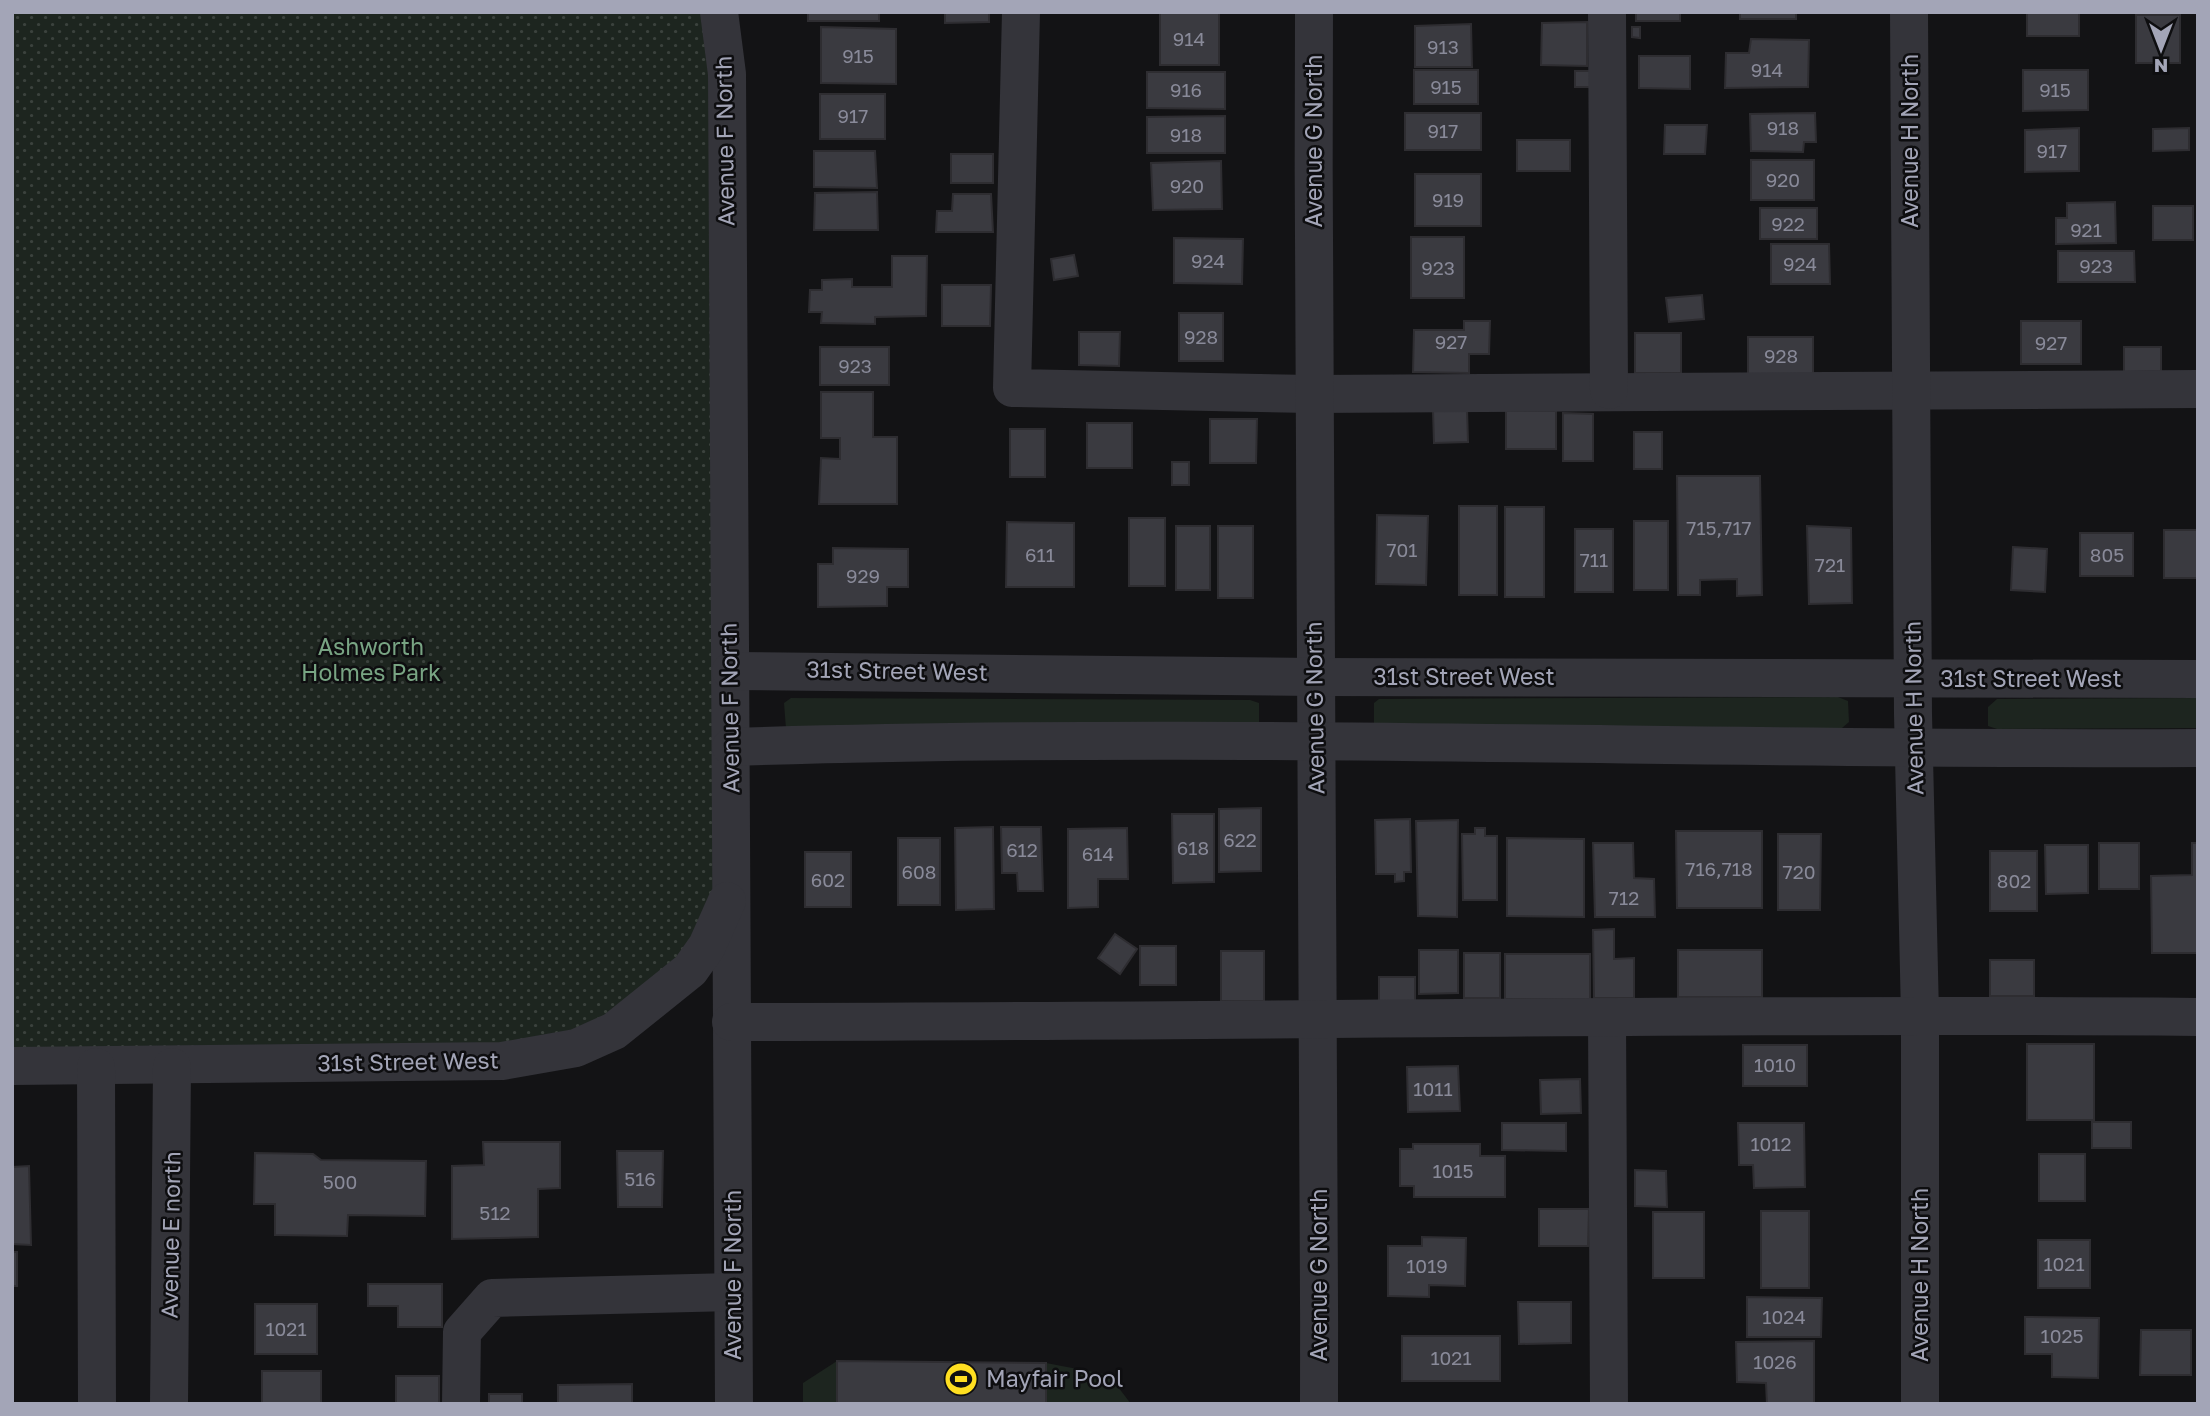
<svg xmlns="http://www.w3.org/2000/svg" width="2210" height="1416" font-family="'Golos Text',sans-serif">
<defs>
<pattern id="park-dots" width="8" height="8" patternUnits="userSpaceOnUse" patternTransform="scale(1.75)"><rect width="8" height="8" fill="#1d251f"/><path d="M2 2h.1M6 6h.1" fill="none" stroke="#3b423d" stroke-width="1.8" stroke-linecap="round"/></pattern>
</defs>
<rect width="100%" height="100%" fill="#131315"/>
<g fill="#1d251f">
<path d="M 1838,697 L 1848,701 L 1849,722 L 1842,728 L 1377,729 L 1374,726 L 1374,703 L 1379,699 Z"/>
<path d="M 791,698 L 1250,700 L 1259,703 L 1259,722 L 786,729 L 784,703 Z"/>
<path d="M 2198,698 L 2198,728 L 1997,729 L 1988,726 L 1988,707 L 1997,699 Z"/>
<path d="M 837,1361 L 1046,1363 L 1109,1375 L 1131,1404 L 803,1404 L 803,1383 Z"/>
</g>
<path fill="url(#park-dots)" d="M 12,12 L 719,12 L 731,747 L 707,946 L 576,1048 L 12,1066 Z"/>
<g fill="#3a3a40" stroke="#2e2d31" stroke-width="2">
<rect x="808" y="12" width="71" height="9"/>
<path d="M 945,12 L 989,12 L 989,22 L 945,23 Z"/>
<rect x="1160" y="12" width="59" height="53"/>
<rect x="1636" y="12" width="44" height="9"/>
<rect x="1740" y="12" width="56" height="7"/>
<rect x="2027" y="12" width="52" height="24"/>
<rect x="2136" y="15" width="44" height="48"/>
<path d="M 1587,22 L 1587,66 L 1541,65 L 1542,23 Z"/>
<path d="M 1471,24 L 1472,67 L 1415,67 L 1415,26 Z"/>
<path d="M 821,27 L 896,29 L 896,84 L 821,83 Z"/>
<path d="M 1632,27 L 1640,27 L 1640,38 L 1632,37 Z"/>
<path d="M 1751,39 L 1809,40 L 1808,87 L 1725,88 L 1726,53 L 1749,53 Z"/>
<path d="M 1639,56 L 1690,56 L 1690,89 L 1639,88 Z"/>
<rect x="1414" y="70" width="64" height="34"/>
<path d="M 2023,70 L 2088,70 L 2088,110 L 2023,111 Z"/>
<rect x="1575" y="71" width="18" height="16"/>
<path d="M 1147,72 L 1225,72 L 1225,109 L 1147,108 Z"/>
<rect x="820" y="94" width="65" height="45"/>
<rect x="1405" y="113" width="76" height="37"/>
<path d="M 1815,113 L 1816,142 L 1804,142 L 1803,152 L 1751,151 L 1750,114 Z"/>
<path d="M 1225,116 L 1225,153 L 1147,153 L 1147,117 Z"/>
<path d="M 1665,125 L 1707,125 L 1705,154 L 1664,154 Z"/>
<path d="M 2079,128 L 2079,171 L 2025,172 L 2025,130 Z"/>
<path d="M 2189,128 L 2189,150 L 2153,151 L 2153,129 Z"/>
<rect x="1517" y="140" width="53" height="31"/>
<path d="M 814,151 L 875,151 L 877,188 L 814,187 Z"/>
<rect x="951" y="154" width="42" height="29"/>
<rect x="1751" y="160" width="63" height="40"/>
<path d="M 1221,161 L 1222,209 L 1153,210 L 1151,163 Z"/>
<rect x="1415" y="174" width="66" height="52"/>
<path d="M 877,192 L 878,230 L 814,230 L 815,193 Z"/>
<path d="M 953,194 L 991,194 L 993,232 L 936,232 L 937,211 L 952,211 Z"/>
<path d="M 2115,202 L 2116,243 L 2056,244 L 2056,218 L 2067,218 L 2067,203 Z"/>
<rect x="2153" y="206" width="40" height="34"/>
<rect x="1760" y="208" width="57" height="31"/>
<rect x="1411" y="237" width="53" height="61"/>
<path d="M 1174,238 L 1243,239 L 1242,284 L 1174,283 Z"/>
<path d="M 1771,244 L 1829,244 L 1830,284 L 1771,284 Z"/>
<path d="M 2058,251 L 2134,251 L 2135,282 L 2058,282 Z"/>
<path d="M 1074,255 L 1078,276 L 1054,280 L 1051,259 Z"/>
<path d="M 892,256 L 927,256 L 926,316 L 875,317 L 875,324 L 821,323 L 822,312 L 809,312 L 810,290 L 822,290 L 822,280 L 852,279 L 852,287 L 892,287 Z"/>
<path d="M 942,285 L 991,285 L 990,326 L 942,326 Z"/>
<path d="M 1702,295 L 1704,319 L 1669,322 L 1666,298 Z"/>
<rect x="1179" y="313" width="44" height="48"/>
<path d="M 1464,321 L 1490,321 L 1489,354 L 1469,354 L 1469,373 L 1413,372 L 1414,330 L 1464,330 Z"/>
<rect x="2021" y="321" width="60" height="43"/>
<path d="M 1079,332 L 1120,332 L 1119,366 L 1079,365 Z"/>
<rect x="1635" y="333" width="46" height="40"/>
<rect x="1748" y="337" width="65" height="38"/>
<rect x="820" y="347" width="69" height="38"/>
<path d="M 2124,347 L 2161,347 L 2161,371 L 2124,372 Z"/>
<path d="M 821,392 L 873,392 L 873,437 L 897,437 L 897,504 L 819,504 L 821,458 L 840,459 L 840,438 L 821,438 Z"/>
<path d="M 1467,409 L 1468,442 L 1434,443 L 1433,411 Z"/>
<rect x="1506" y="411" width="50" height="38"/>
<path d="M 1563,413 L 1593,414 L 1593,461 L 1563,461 Z"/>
<path d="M 1210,419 L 1257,419 L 1256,463 L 1210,463 Z"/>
<rect x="1087" y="423" width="45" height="45"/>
<rect x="1010" y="429" width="35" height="48"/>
<rect x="1634" y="432" width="28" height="37"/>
<rect x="1172" y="462" width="17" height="23"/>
<path d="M 1677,476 L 1760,476 L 1762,595 L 1737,596 L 1737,579 L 1700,580 L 1700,595 L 1678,595 Z"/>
<rect x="1459" y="506" width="38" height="89"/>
<rect x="1505" y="507" width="39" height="90"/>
<path d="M 1377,515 L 1428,516 L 1426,585 L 1376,584 Z"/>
<rect x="1129" y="518" width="36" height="68"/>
<rect x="1634" y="521" width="34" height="69"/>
<path d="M 1007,522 L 1074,523 L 1074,587 L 1006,587 Z"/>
<rect x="1176" y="526" width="34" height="64"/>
<rect x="1218" y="526" width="35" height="72"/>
<path d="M 1807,526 L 1851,528 L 1852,603 L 1809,604 Z"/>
<rect x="1575" y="529" width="38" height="63"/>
<rect x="2164" y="530" width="34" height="48"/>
<rect x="2080" y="533" width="53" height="43"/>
<path d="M 2013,547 L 2047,549 L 2045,592 L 2011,590 Z"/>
<path d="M 833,548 L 908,549 L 908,587 L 887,587 L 887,606 L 818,607 L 818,564 L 833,564 Z"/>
<path d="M 1261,808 L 1261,871 L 1219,872 L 1219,809 Z"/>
<path d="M 1172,814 L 1214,814 L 1214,882 L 1173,883 Z"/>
<path d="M 1410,819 L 1411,872 L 1404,872 L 1404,881 L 1395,882 L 1395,874 L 1376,874 L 1375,820 Z"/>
<path d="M 1458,820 L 1457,917 L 1418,916 L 1416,821 Z"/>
<path d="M 993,827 L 994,909 L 956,910 L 955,828 Z"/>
<path d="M 1001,827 L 1041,827 L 1043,891 L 1018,891 L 1017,873 L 1002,873 Z"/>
<path d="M 1127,828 L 1128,879 L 1098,879 L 1098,907 L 1068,908 L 1068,829 Z"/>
<path d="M 1475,828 L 1485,828 L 1485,836 L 1497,836 L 1497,900 L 1463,900 L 1462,834 L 1475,834 Z"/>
<path d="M 1676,831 L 1762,831 L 1762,908 L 1677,908 Z"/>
<path d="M 1778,834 L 1821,834 L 1820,910 L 1778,910 Z"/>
<rect x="898" y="838" width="42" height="67"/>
<path d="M 1507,838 L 1584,839 L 1584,917 L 1507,916 Z"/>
<path d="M 1593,843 L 1633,843 L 1634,878 L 1654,879 L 1655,917 L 1595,917 Z"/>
<rect x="2099" y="843" width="40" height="46"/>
<path d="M 2192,843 L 2198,843 L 2198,953 L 2152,953 L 2151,876 L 2192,875 Z"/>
<path d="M 2045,845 L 2088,845 L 2088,893 L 2046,894 Z"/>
<rect x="1990" y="851" width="47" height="60"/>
<rect x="805" y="852" width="46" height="55"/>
<path d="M 1614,929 L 1614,959 L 1634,958 L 1634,998 L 1594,998 L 1593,930 Z"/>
<path d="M 1115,934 L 1137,949 L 1120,974 L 1098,958 Z"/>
<rect x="1140" y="946" width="36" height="39"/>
<path d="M 1419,950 L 1458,950 L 1458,993 L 1419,994 Z"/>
<rect x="1678" y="950" width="84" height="47"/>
<rect x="1221" y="951" width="43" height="50"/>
<rect x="1464" y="953" width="36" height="45"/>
<rect x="1505" y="954" width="85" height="45"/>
<rect x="1990" y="960" width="44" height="36"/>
<rect x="1379" y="977" width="36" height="26"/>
<rect x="2027" y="1044" width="67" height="76"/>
<rect x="1743" y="1045" width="64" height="41"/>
<path d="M 1458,1066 L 1460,1111 L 1408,1112 L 1407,1067 Z"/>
<path d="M 1580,1079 L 1581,1113 L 1541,1114 L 1540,1080 Z"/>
<rect x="2092" y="1122" width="39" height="26"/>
<path d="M 1502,1123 L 1566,1123 L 1566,1151 L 1502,1150 Z"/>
<path d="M 1738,1123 L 1804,1123 L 1805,1187 L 1754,1188 L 1753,1165 L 1739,1165 Z"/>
<path d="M 483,1142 L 560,1142 L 560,1188 L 538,1189 L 538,1237 L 452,1239 L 452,1166 L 484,1165 Z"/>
<path d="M 1413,1144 L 1480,1144 L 1480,1156 L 1505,1156 L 1505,1197 L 1414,1197 L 1414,1186 L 1400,1186 L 1400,1149 L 1413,1149 Z"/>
<path d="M 617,1151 L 663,1151 L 662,1207 L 618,1207 Z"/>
<path d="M 255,1153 L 313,1154 L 321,1160 L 426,1161 L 425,1216 L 348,1215 L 347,1236 L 275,1235 L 275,1204 L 254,1204 Z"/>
<rect x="2039" y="1154" width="46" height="47"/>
<path d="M 29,1166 L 31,1245 L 12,1244 L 12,1167 Z"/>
<path d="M 1635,1170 L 1666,1171 L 1667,1207 L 1635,1206 Z"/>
<path d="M 1539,1209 L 1589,1209 L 1588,1246 L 1539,1246 Z"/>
<rect x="1761" y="1211" width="48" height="77"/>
<rect x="1653" y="1212" width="51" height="66"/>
<path d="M 1422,1237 L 1466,1238 L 1465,1286 L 1429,1285 L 1429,1297 L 1388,1296 L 1388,1246 L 1422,1246 Z"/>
<rect x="2038" y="1240" width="52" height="48"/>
<rect x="12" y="1252" width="5" height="34"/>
<path d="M 368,1284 L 442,1284 L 442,1327 L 398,1327 L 398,1306 L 368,1306 Z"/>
<path d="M 1747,1297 L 1822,1298 L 1821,1337 L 1747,1337 Z"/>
<path d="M 1518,1302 L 1571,1302 L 1571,1343 L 1519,1344 Z"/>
<rect x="255" y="1304" width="62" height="50"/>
<path d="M 2025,1317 L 2099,1318 L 2098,1378 L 2052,1377 L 2052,1354 L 2025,1354 Z"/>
<path d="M 2141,1330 L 2191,1330 L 2191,1375 L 2140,1375 Z"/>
<rect x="1402" y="1336" width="98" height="45"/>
<path d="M 1814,1341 L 1814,1404 L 1767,1404 L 1766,1383 L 1737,1382 L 1736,1342 Z"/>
<path d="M 837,1361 L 1046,1363 L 1046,1404 L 837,1404 Z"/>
<rect x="262" y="1371" width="59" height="33"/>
<rect x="396" y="1376" width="43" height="28"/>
<path d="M 632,1384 L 632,1404 L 558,1404 L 558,1385 Z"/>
<rect x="489" y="1394" width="33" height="10"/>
</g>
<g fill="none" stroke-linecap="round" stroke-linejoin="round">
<g stroke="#34343a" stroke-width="38">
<path d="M 719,12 L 727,74 L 734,1404"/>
<path d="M 1021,12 L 1012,388 L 1312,394 L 2198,389"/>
<path d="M 1314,12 C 1312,476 1320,940 1319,1404"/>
<path d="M 1607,12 L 1609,390"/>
<path d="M 1909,12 L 1913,714 L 1920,1014 L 1920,1404"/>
<path d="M 731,671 L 1314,677 L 2198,679"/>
<path d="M 731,747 C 1220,731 1709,751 2198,748"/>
<path d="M 1607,1017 L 1609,1404"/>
<path d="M 731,1022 C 1220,1022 1709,1013 2198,1017"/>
<path d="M 12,1066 L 502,1061 L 576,1048 L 614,1031 L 690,970 L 707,946 L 727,901"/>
<path d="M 96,1067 L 97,1404"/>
<path d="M 169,1404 L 172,1067"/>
<path d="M 461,1404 L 462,1332 L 492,1298 L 733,1292"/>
</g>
</g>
<defs>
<symbol id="stadium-disc" viewBox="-11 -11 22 22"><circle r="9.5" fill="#ffdf21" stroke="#0e0e10"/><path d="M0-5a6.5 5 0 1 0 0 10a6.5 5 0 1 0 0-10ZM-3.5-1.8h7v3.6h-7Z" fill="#111"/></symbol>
</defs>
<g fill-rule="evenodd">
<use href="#stadium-disc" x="942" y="1360" width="38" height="38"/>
</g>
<g text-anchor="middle" stroke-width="5" stroke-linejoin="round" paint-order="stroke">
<g font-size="19" fill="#898a99">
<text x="1189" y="46">914</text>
<text x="1443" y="54">913</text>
<text x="858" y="63">915</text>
<text x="1767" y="77">914</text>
<text x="1446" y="94">915</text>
<text x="1186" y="97">916</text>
<text x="2055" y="97">915</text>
<text x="853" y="123">917</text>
<text x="1783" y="135">918</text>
<text x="1443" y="138">917</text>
<text x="1186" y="142">918</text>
<text x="2052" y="158">917</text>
<text x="1783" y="187">920</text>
<text x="1187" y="193">920</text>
<text x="1448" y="207">919</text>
<text x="1788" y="231">922</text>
<text x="2086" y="237">921</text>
<text x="1208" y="268">924</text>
<text x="1800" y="271">924</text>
<text x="2096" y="273">923</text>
<text x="1438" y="275">923</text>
<text x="1201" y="344">928</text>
<text x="1451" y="349">927</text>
<text x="2051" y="350">927</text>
<text x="1781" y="363">928</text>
<text x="855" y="373">923</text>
<text x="1719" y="535">715,717</text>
<text x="1402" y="557">701</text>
<text x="1040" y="562">611</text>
<text x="2107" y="562">805</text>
<text x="1594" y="567">711</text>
<text x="1830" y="572">721</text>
<text x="863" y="583">929</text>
<text x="1240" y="847">622</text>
<text x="1193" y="855">618</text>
<text x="1022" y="857">612</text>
<text x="1098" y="861">614</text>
<text x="1719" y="876">716,718</text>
<text x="919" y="879">608</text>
<text x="1799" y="879">720</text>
<text x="828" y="887">602</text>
<text x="2014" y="888">802</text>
<text x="1624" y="905">712</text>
<text x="1775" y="1072">1010</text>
<text x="1433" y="1096">1011</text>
<text x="1771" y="1151">1012</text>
<text x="1453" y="1178">1015</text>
<text x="640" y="1186">516</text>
<text x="340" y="1189">500</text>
<text x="495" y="1220">512</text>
<text x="2064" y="1271">1021</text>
<text x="1427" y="1273">1019</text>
<text x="1784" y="1324">1024</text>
<text x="286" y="1336">1021</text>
<text x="2062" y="1343">1025</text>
<text x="1451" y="1365">1021</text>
<text x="1775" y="1369">1026</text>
</g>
<g font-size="23" fill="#a3a5b7" stroke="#0e0e10">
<text transform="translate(725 141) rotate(-91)" y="8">Avenue F North</text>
<text transform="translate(1314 141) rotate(-90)" y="8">Avenue G North</text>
<text transform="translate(1910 141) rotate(-90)" y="8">Avenue H North</text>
<text transform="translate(897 671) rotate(1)" y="8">31st Street West</text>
<text x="1464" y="685">31st Street West</text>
<text x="2031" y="687">31st Street West</text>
<text transform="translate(730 708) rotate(-91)" y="8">Avenue F North</text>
<text transform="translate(1315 708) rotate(-91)" y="8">Avenue G North</text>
<text transform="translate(1914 708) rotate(-91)" y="8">Avenue H North</text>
<text transform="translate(408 1062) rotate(-1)" y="8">31st Street West</text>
<text transform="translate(171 1235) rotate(-89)" y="8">Avenue E north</text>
<text transform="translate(733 1275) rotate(-90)" y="8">Avenue F North</text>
<text transform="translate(1319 1275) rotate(-90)" y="8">Avenue G North</text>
<text transform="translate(1920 1275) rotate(-90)" y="8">Avenue H North</text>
</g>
<g font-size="23" fill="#78a483" stroke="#0e0e10">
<text x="371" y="655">Ashworth<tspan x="371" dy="26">Holmes Park</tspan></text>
</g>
<g font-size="23" fill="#a3a5b7" stroke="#0e0e10" text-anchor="start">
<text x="986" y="1387">Mayfair Pool</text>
</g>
</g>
<rect width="2210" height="1416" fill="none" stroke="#a3a5b7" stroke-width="28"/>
<g transform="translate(2161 49) rotate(180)" stroke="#0e0e10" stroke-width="5" paint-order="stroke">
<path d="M0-5L12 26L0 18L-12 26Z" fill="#a3a5b7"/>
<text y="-10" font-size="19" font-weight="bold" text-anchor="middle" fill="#a3a5b7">N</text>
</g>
</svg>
